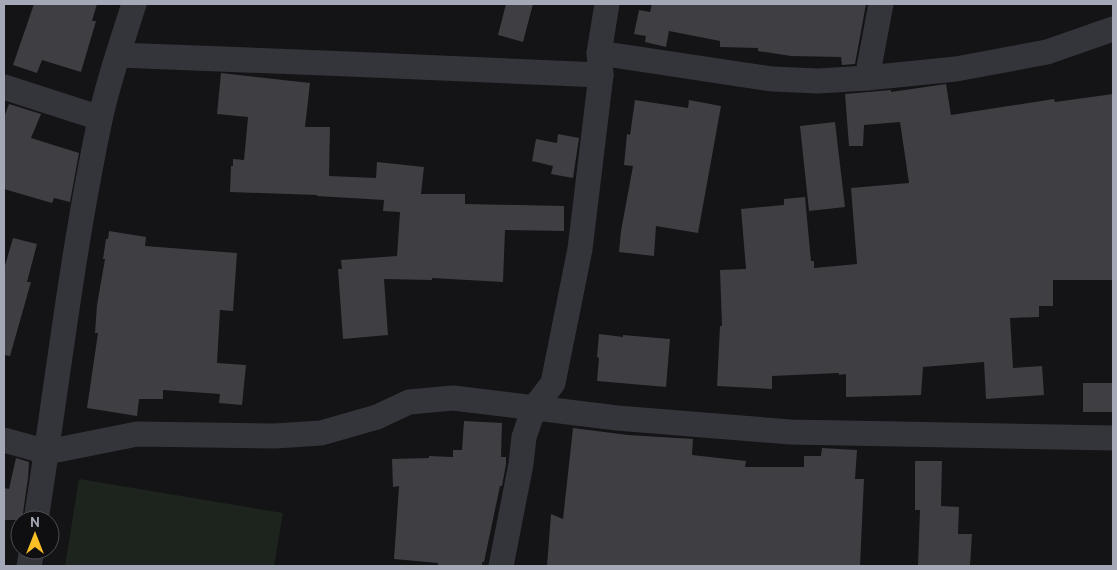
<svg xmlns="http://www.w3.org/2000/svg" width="1117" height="570" font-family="Cabin,sans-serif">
<rect width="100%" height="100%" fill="#141416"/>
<path fill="#1c241d" d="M 79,479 L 283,513 L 274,566 L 65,566 Z"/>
<g fill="#3e3e43">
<path d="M 34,4 L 97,4 L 92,21 L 96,21 L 81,72 L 42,60 L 37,73 L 13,65 Z"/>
<path d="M 506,4 L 533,4 L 523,42 L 498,35 Z"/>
<path d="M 652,4 L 866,4 L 855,64 L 842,65 L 841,57 L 791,56 L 758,51 L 758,48 L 720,47 L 720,41 L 669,31 L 666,47 L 645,42 L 646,36 L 634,34 L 639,10 L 650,12 Z"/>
<path d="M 221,73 L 310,83 L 305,127 L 330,127 L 329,176 L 376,178 L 377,162 L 424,167 L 421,194 L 465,194 L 465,204 L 564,206 L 564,231 L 505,230 L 503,282 L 432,278 L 432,280 L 384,279 L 388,335 L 343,339 L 338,269 L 342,269 L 341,260 L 397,256 L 400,212 L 383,211 L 384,200 L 317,196 L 317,195 L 230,192 L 231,166 L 233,166 L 233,159 L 244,160 L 248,117 L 217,114 Z"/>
<path d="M 946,84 L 951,115 L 1054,99 L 1055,102 L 1113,94 L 1113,280 L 1053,280 L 1053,306 L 1039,306 L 1039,317 L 1010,318 L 1013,368 L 1042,366 L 1044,395 L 986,399 L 984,362 L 923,367 L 921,395 L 846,397 L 846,374 L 839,375 L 839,373 L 772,376 L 772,389 L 717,386 L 720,326 L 722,326 L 720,270 L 746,269 L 741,209 L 784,205 L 784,199 L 805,197 L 811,261 L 814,261 L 814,268 L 857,264 L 851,188 L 909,183 L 900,122 L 864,125 L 863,146 L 849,146 L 845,94 L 891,90 L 891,92 Z"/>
<path d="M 635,100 L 688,108 L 689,100 L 721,106 L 698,233 L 656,226 L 654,256 L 619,252 L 621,231 L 633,166 L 624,165 L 627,134 L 630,135 Z"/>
<path d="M 9,104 L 41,114 L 31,138 L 79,153 L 70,202 L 54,198 L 52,203 L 4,189 L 4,117 Z"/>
<path d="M 835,122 L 845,207 L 809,211 L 800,126 Z"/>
<path d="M 558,134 L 579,138 L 573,178 L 551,174 L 553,166 L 532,161 L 536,139 L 557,143 Z"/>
<path d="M 109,231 L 146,237 L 145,246 L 237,253 L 233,311 L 220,310 L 217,363 L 246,365 L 242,405 L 219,403 L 220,394 L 163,390 L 163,399 L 139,399 L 137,416 L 87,408 L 98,333 L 95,333 L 97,305 L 105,259 L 103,259 L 106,239 L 108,239 Z"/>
<path d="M 13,238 L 37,244 L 27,282 L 31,282 L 10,356 L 4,355 L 4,269 Z"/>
<path d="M 599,334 L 623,337 L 623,335 L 670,339 L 666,387 L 597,381 L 599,358 L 597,357 Z"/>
<rect x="1083" y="383" width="30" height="29"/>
<path d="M 464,421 L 502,423 L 501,457 L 506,457 L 506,464 L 502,486 L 500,486 L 484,562 L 482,562 L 482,566 L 438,566 L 438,563 L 394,559 L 399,486 L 393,487 L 392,459 L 429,458 L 429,456 L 453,457 L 453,450 L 462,450 Z"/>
<path d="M 573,428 L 628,435 L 693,439 L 692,455 L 746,461 L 745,467 L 804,467 L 804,456 L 821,456 L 822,448 L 857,450 L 855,479 L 864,479 L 860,566 L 547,566 L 551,514 L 563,519 Z"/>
<path d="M 16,458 L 29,462 L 28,478 L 22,520 L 4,520 L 4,488 L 9,489 Z"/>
<path d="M 915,461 L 942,461 L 941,506 L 959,507 L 958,534 L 972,534 L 970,566 L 918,566 L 920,510 L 915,510 Z"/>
</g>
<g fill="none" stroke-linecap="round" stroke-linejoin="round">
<g stroke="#34353b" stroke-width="25">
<path d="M 599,53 L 772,79 L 818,81 L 867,78 L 956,69 L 1047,52 L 1113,29"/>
<path d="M 118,55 L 349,64 L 601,75"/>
<path d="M 867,78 L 881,4"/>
<path d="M 4,87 L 100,118"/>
<path d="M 4,440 L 47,452 L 137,434 L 275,436 L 321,433 L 377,417 L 409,402 L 453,398 L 617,418 L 790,432 L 1113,438"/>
<path d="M 36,520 C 57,387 72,252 100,120 C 108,81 122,42 134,4"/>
<path d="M 29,566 L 32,550"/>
<path d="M 501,566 L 521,464 L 524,437 L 534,408 L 553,383 L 580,249 L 601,75 L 599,53 L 607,4"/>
</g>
</g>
<rect width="1117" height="570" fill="none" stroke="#a5a9b7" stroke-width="10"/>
<g transform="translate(35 535)"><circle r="24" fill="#0f0f11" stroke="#4b4d53"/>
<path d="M0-4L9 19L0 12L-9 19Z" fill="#fabf27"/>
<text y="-8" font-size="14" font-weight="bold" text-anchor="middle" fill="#a5a9b7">N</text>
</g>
</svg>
